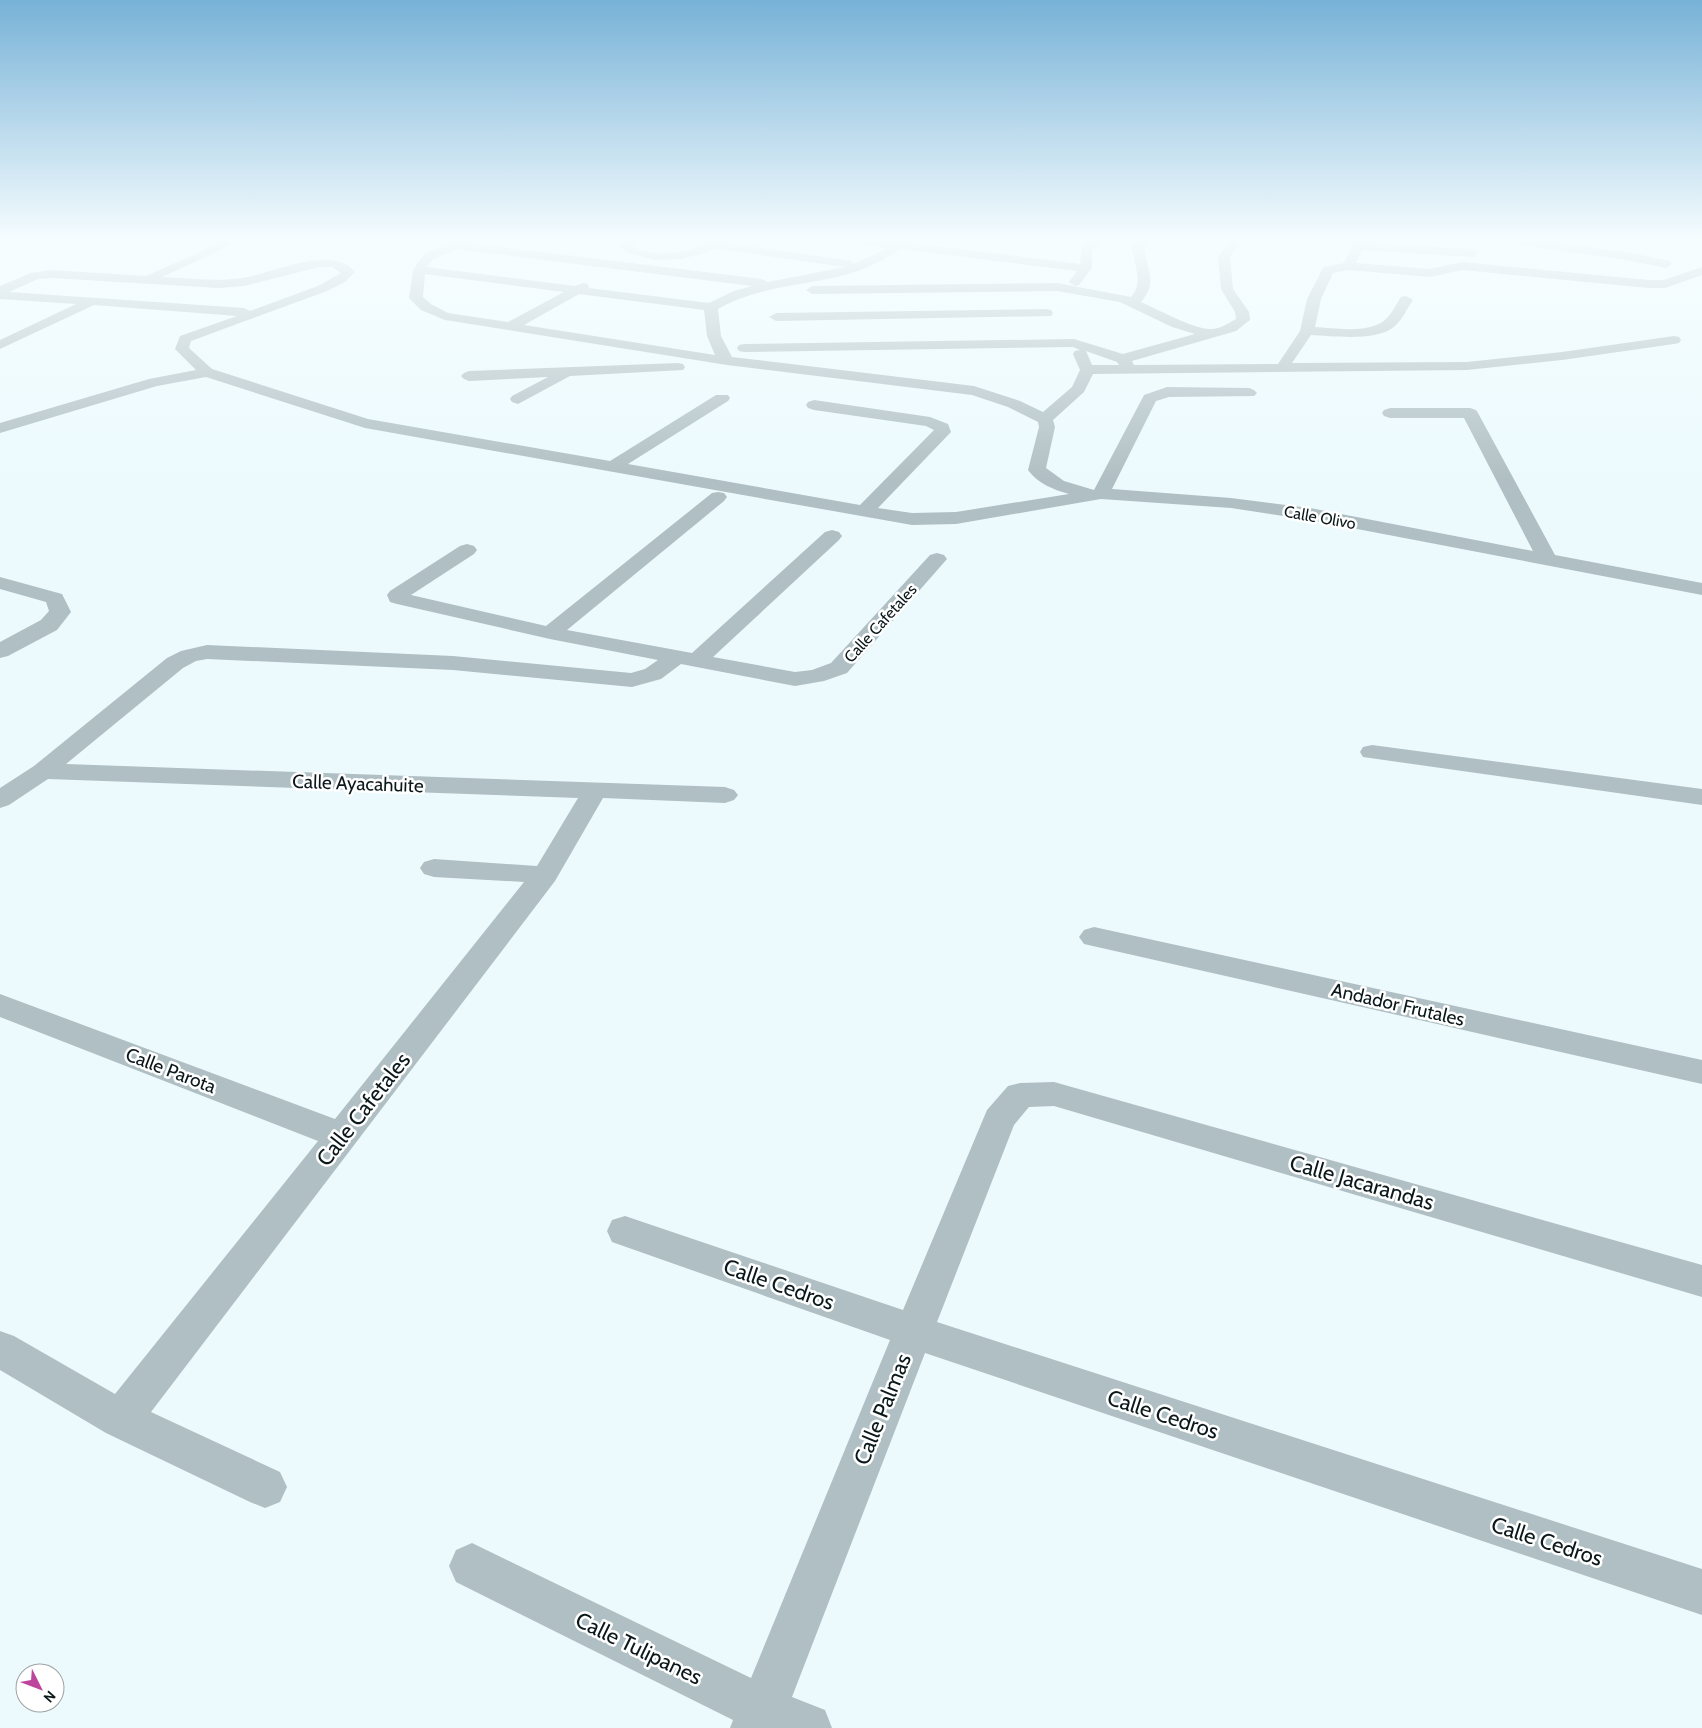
<svg xmlns="http://www.w3.org/2000/svg" width="1702" height="1728" font-family="Cabin,sans-serif">
<rect width="100%" height="100%" fill="#ecfafe"/>
<g fill="none" stroke-linecap="round" stroke-linejoin="round">
<g fill="#b0bfc3" fill-rule="evenodd">
<path d="M 231,238 L 247,238 L 162,277 C 189,278 216,282 242,278 C 272,274 332,243 355,272 L 345,282 L 327,291 L 191,341 L 189,348 L 212,369 L 368,419 L 610,461 L 716,395 L 728,395 L 730,398 L 728,401 L 628,464 L 860,505 L 934,430 L 926,426 L 814,410 L 808,408 L 806,405 L 808,402 L 814,400 L 930,417 L 948,424 L 951,432 L 878,508 L 912,513 L 956,512 L 1069,494 C 1054,490 1037,483 1028,470 L 1039,427 L 1038,422 L 1008,407 L 972,395 L 727,365 L 445,320 L 421,310 L 409,298 L 413,270 L 424,254 L 459,238 L 475,238 L 468,243 L 762,279 L 768,282 L 845,267 L 717,249 L 682,259 L 655,260 L 628,253 L 618,245 L 625,238 L 638,238 L 631,245 C 652,259 687,253 709,243 L 707,238 L 719,238 L 720,242 L 847,260 L 851,261 L 853,264 L 888,248 L 835,241 L 830,238 L 868,238 L 897,242 L 902,238 L 915,238 L 910,243 L 1080,264 L 1082,246 L 1095,238 L 1109,238 L 1092,250 L 1092,268 L 1079,285 L 1075,286 L 1069,282 L 1077,271 L 901,249 C 883,261 862,271 841,276 C 799,286 756,287 718,309 L 721,336 L 732,357 L 974,386 L 1020,401 L 1043,412 L 1072,387 L 1080,370 L 1073,354 L 1075,351 L 1080,350 L 1073,347 L 744,352 L 739,351 L 737,348 L 739,345 L 744,344 L 1074,339 L 1123,354 L 1195,334 L 1172,327 L 1120,302 L 1057,291 L 812,294 L 806,290 L 812,286 L 1057,283 L 1131,297 C 1145,282 1133,264 1132,246 L 1140,238 L 1152,238 L 1144,247 C 1146,270 1159,281 1141,302 C 1157,309 1195,330 1211,329 C 1220,329 1229,323 1236,319 L 1235,312 L 1221,289 L 1218,257 L 1233,238 L 1244,238 L 1230,257 L 1233,289 L 1249,312 L 1250,320 L 1236,331 L 1132,361 L 1134,365 L 1278,364 L 1300,331 L 1307,299 L 1322,270 L 1324,267 L 1344,263 L 1352,246 L 1359,238 L 1371,238 L 1368,243 L 1473,249 L 1479,253 L 1473,257 L 1362,250 L 1356,263 L 1429,269 L 1462,262 L 1649,280 L 1664,280 L 1702,267 L 1702,275 L 1665,288 L 1649,288 L 1462,270 L 1430,277 L 1349,270 L 1333,273 L 1321,299 L 1315,327 C 1335,328 1368,334 1385,320 C 1392,314 1396,304 1401,297 L 1406,296 L 1413,300 C 1407,308 1403,319 1395,326 C 1377,342 1334,336 1311,335 L 1292,363 L 1467,362 L 1562,352 L 1674,336 L 1679,337 L 1681,340 L 1679,343 L 1674,344 L 1562,360 L 1467,370 L 1093,374 L 1084,392 L 1053,420 L 1055,427 L 1046,468 L 1064,481 L 1094,490 L 1144,395 L 1167,387 L 1249,388 L 1254,390 L 1257,393 L 1254,396 L 1169,397 L 1156,401 L 1112,489 L 1231,498 L 1310,508 L 1533,551 L 1464,418 L 1390,418 L 1384,416 L 1382,413 L 1384,410 L 1390,408 L 1470,408 L 1476,410 L 1478,413 L 1555,555 L 1702,583 L 1702,595 L 1310,520 L 1231,508 L 1101,499 L 956,524 L 912,525 L 365,428 L 206,377 L 157,386 L 0,433 L 0,423 L 149,379 L 196,370 L 175,349 L 180,336 L 237,316 L 94,305 L 0,349 L 0,340 L 76,304 L 0,299 L 0,286 L 31,273 L 51,270 L 146,276 ZM 456,249 L 752,286 L 734,291 L 709,303 L 589,288 L 588,284 L 583,283 L 575,286 L 427,267 L 432,260 ZM 319,267 L 332,267 L 341,273 L 318,286 L 250,311 L 244,308 L 9,292 L 38,279 L 51,278 L 219,288 L 244,286 ZM 425,274 L 564,292 L 508,322 L 448,313 L 431,304 L 423,297 ZM 579,294 L 704,310 L 707,336 L 715,355 L 524,325 ZM 1086,351 L 1117,362 L 1119,365 L 1092,365 Z"/>
<path d="M 1522,238 L 1626,252 L 1670,261 L 1672,264 L 1666,268 L 1626,260 L 1500,242 L 1494,239 Z"/>
<path d="M 1702,238 L 1702,242 L 1696,239 L 1696,238 Z"/>
<path d="M 1046,309 L 1051,310 L 1053,313 L 1051,316 L 776,321 L 769,317 L 776,313 Z"/>
<path d="M 678,363 L 683,364 L 685,367 L 683,370 L 570,376 L 518,404 L 512,402 L 510,399 L 512,396 L 548,377 L 469,381 L 464,379 L 461,376 L 464,373 L 469,371 Z"/>
<path d="M 718,492 L 724,493 L 727,497 L 724,501 L 567,630 L 692,653 L 825,532 L 832,530 L 839,532 L 842,536 L 839,540 L 713,657 L 795,672 L 812,670 L 831,663 L 930,555 L 937,553 L 944,555 L 947,559 L 847,673 L 824,681 L 795,686 L 681,664 L 661,679 L 632,687 L 453,670 L 207,659 L 196,661 L 183,668 L 66,764 L 725,787 L 734,790 L 738,795 L 734,800 L 725,803 L 603,798 L 555,881 L 151,1412 L 280,1472 L 287,1487 L 280,1502 L 265,1508 L 250,1502 L 106,1433 L 0,1370 L 0,1331 L 14,1336 L 115,1394 L 318,1141 L 0,1017 L 0,994 L 335,1119 L 524,882 L 434,877 L 424,874 L 420,868 L 424,862 L 434,859 L 537,866 L 578,798 L 48,779 L 9,805 L 0,808 L 0,788 L 34,766 L 167,658 L 181,651 L 207,645 L 453,656 L 631,673 L 645,669 L 658,660 L 550,639 L 397,604 L 390,602 L 387,595 L 390,591 L 460,546 L 467,544 L 474,546 L 477,550 L 474,554 L 411,595 L 546,626 L 712,493 Z"/>
<path d="M 0,577 L 62,594 L 71,612 L 57,630 L 8,656 L 0,658 L 0,642 L 41,620 L 49,611 L 46,602 L 0,589 Z"/>
<path d="M 1372,745 L 1702,789 L 1702,805 L 1363,757 L 1360,752 L 1363,747 Z"/>
<path d="M 1094,927 L 1702,1060 L 1702,1084 L 1084,944 L 1079,937 L 1084,930 Z"/>
<path d="M 1054,1082 L 1702,1265 L 1702,1297 L 1054,1106 L 1029,1107 L 1014,1125 L 937,1322 L 1702,1569 L 1702,1615 L 925,1353 L 792,1697 L 825,1710 L 832,1728 L 730,1728 L 733,1720 L 456,1582 L 449,1566 L 456,1550 L 472,1543 L 751,1678 L 890,1340 L 612,1242 L 607,1231 L 612,1220 L 625,1216 L 903,1310 L 987,1110 L 1008,1086 L 1020,1083 Z"/>
</g>
</g>
<linearGradient id="sky" x2="0" y2="1"><stop stop-color="#77b2d7"/><stop offset="0.5" stop-color="#f6fdff"/><stop offset="1" stop-color="#f6fdff" stop-opacity="0"/></linearGradient>
<rect width="1702" height="480" fill="url(#sky)"/>
<g text-anchor="middle" stroke-width="5" stroke-linejoin="round" paint-order="stroke">
<g font-size="16" fill="#0b181b" stroke="#fff">
<text transform="translate(1320 517) rotate(10)" y="6">Calle Olivo</text>
<text transform="translate(880 623) rotate(-48)" y="6">Calle Cafetales</text>
</g>
<g font-size="19" fill="#0b181b" stroke="#fff">
<text transform="translate(358 783) rotate(2)" y="7">Calle Ayacahuite</text>
<text transform="translate(1398 1004) rotate(13)" y="7">Andador Frutales</text>
<text transform="translate(171 1070) rotate(21)" y="7">Calle Parota</text>
</g>
<g font-size="22" fill="#0b181b" stroke="#fff">
<text transform="translate(363 1109) rotate(-52)" y="8">Calle Cafetales</text>
<text transform="translate(1362 1182) rotate(16)" y="8">Calle Jacarandas</text>
<text transform="translate(779 1284) rotate(19)" y="8">Calle Cedros</text>
<text transform="translate(882 1409) rotate(-68)" y="8">Calle Palmas</text>
<text transform="translate(1163 1414) rotate(18)" y="8">Calle Cedros</text>
<text transform="translate(1547 1541) rotate(18)" y="8">Calle Cedros</text>
<text transform="translate(639 1648) rotate(26)" y="8">Calle Tulipanes</text>
</g>
</g>
<g transform="translate(40 1688) rotate(132)"><circle r="24" fill="#ffffff" stroke="#9da3a4"/>
<path d="M0-4L9 19L0 12L-9 19Z" fill="#bd459b"/>
<text y="-8" font-size="14" font-weight="bold" text-anchor="middle" fill="#0b181b">N</text>
</g>
</svg>
